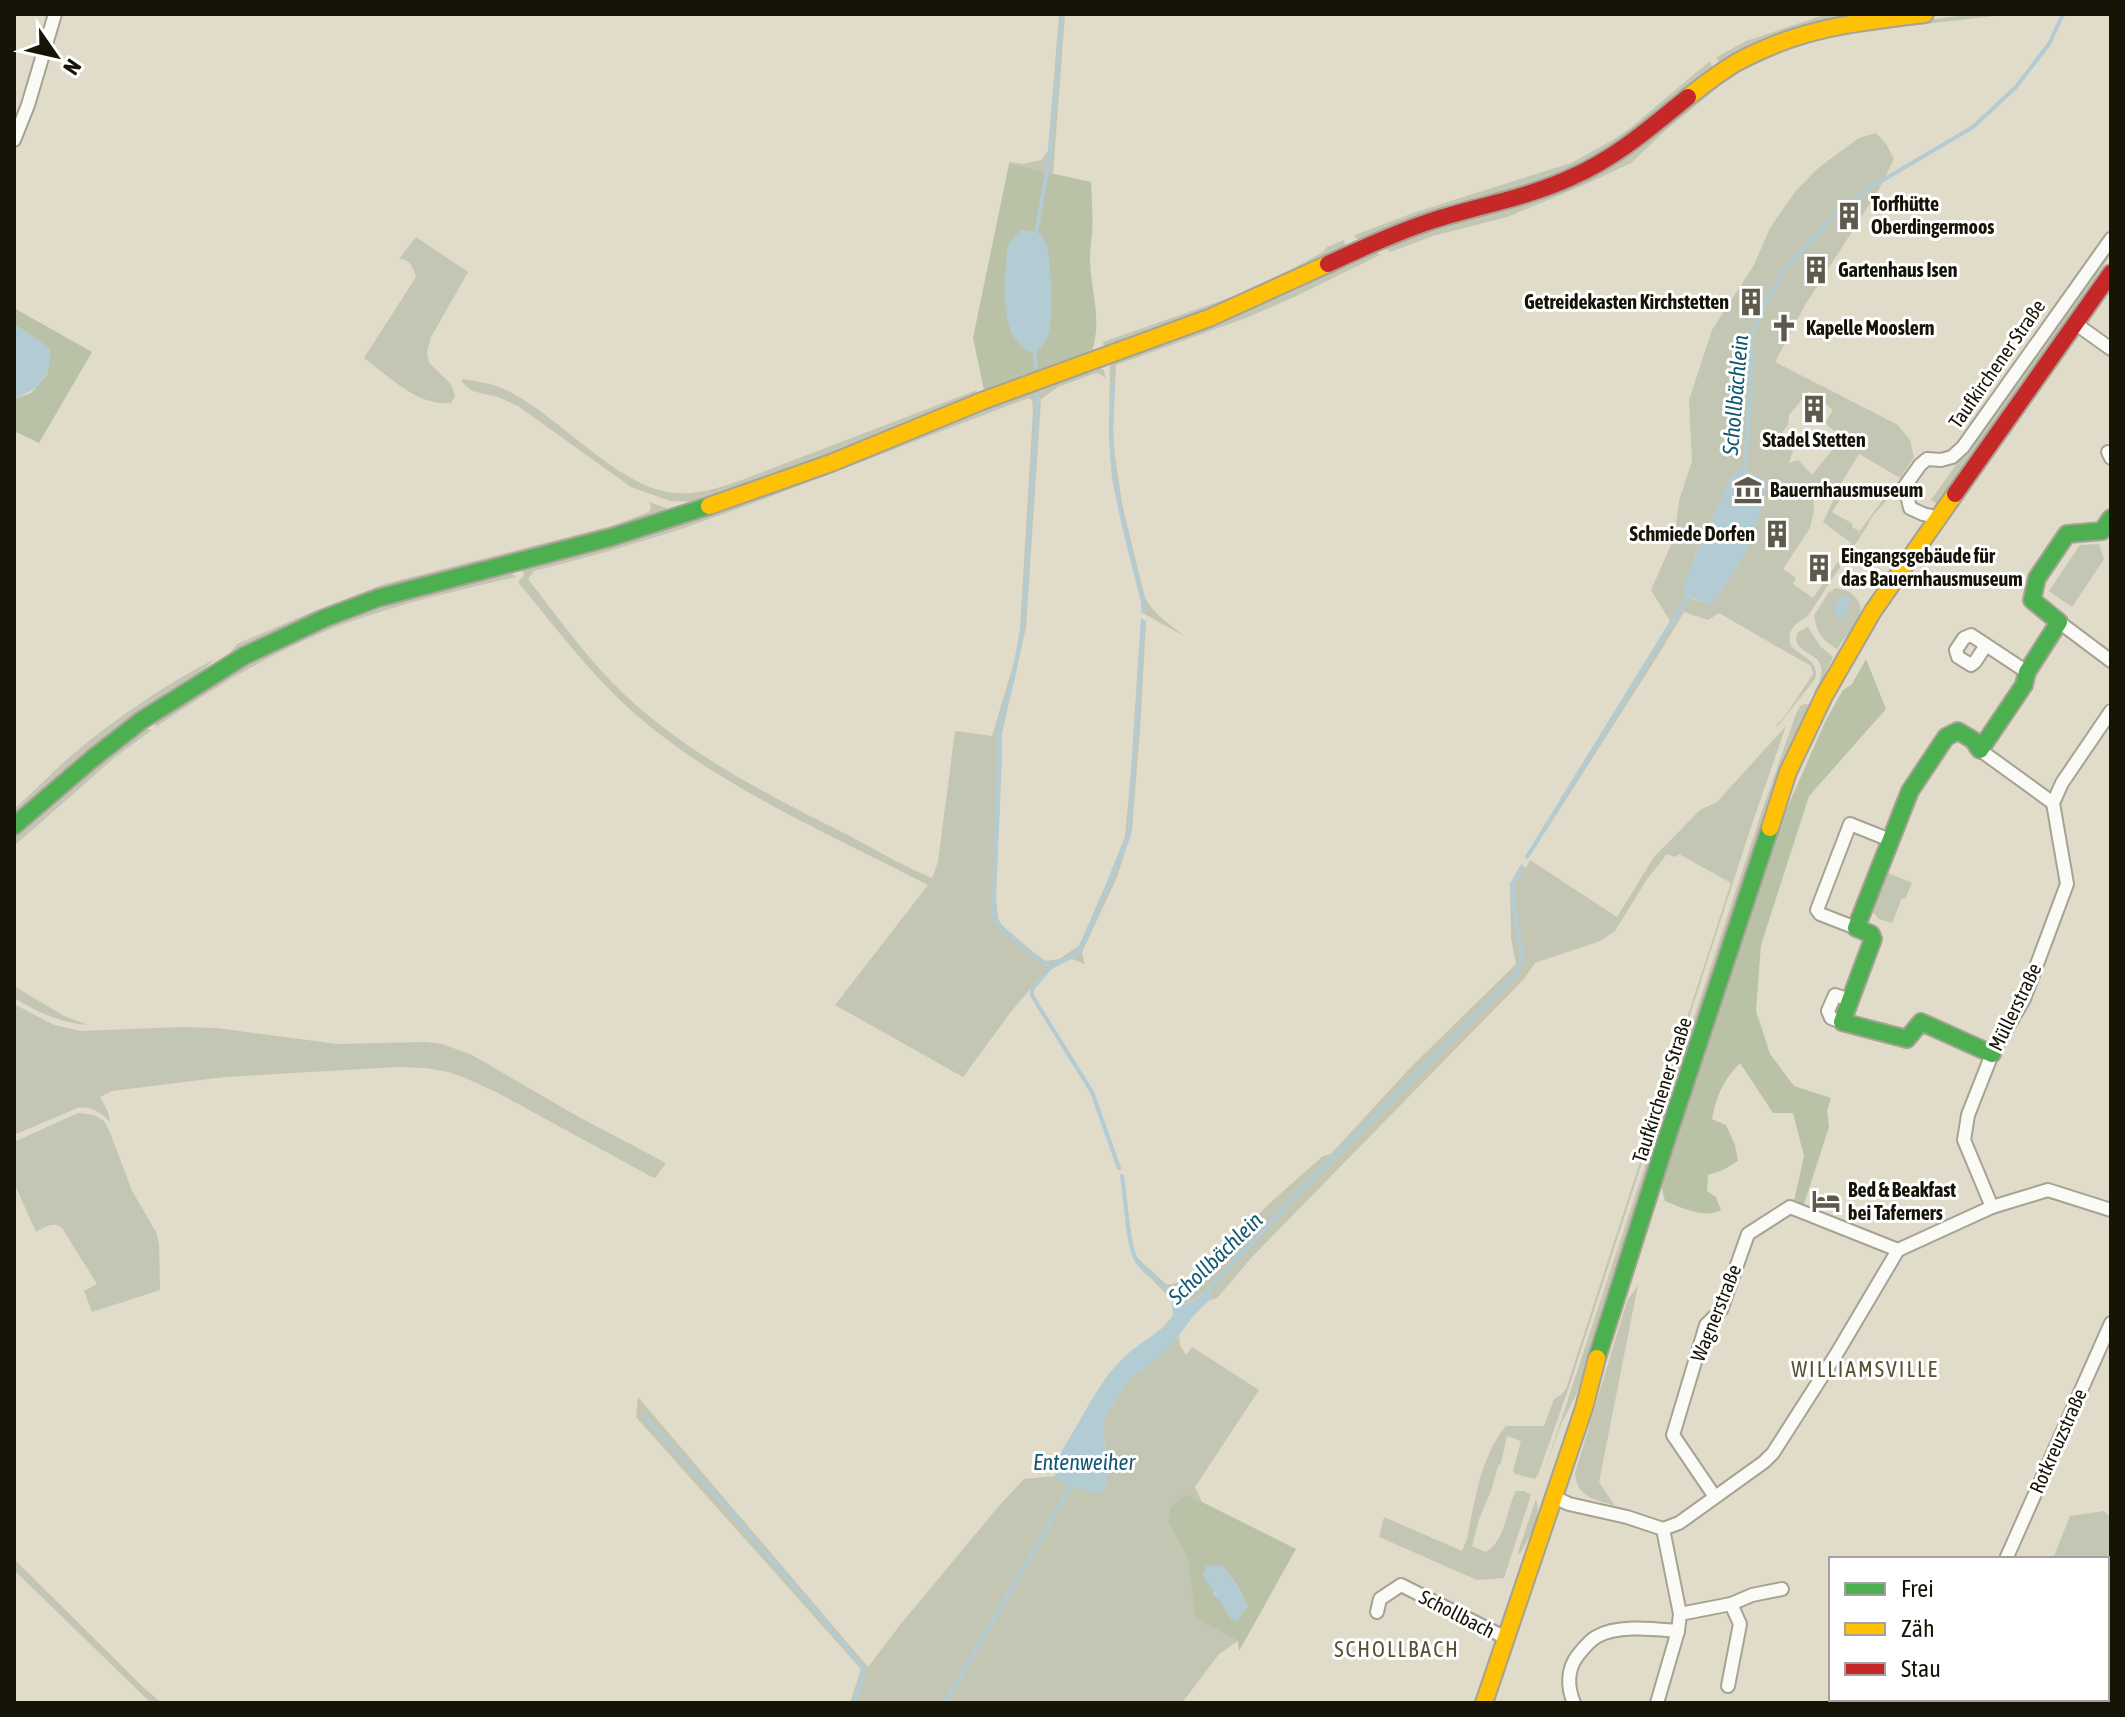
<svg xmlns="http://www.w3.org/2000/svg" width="2125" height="1717" font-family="'Asap Condensed',sans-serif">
<rect width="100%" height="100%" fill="#e1dbc9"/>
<g fill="#c3c6b3" fill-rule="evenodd">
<path d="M 1059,14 L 1065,14 L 1053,174 L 1009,164 L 1009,162 L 1023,164 L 1041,160 L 1048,151 Z"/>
<path d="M 1869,14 L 1726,62 L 1718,61 L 1717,57 L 1746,41 L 1824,15 Z"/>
<path d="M 1973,14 L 2012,14 L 1865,31 L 1842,34 L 1796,46 L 1742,71 L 1721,85 L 1667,129 L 1631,163 L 1584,185 L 1507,217 L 1433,236 L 1390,252 L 1384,247 L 1384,245 L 1541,196 L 1724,79 L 1775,51 L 1830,33 Z"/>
<path d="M 1710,61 L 1713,69 C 1673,101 1632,141 1586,163 C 1514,197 1435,212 1361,240 L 1355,238 L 1355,235 L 1416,212 L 1571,163 L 1611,141 L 1629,129 Z"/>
<path d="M 1876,133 L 1886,144 L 1894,159 L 1878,191 L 1805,305 L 1775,362 L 1898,425 L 1910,440 L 1914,457 L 1900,478 L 1859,454 L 1837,490 L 1832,491 L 1820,487 L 1813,498 L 1814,510 L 1810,528 L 1783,569 L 1796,578 L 1793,584 L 1813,598 L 1851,543 L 1823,522 L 1835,497 L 1840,500 L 1832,512 L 1853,524 L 1852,527 L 1859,531 L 1856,536 L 1894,485 C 1891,503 1873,509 1868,525 L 1807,617 C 1794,624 1786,631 1791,646 C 1802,657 1820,661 1815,679 L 1777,727 L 1776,726 L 1787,713 L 1813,674 L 1811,666 L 1719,613 L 1708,620 L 1684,612 L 1655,660 L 1528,859 L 1525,857 L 1670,621 L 1651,590 L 1675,536 L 1679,501 L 1692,461 L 1689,400 L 1712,330 L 1754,265 L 1770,228 L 1795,192 L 1817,169 L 1837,154 L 1859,138 ZM 1809,391 L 1833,410 L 1825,423 L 1842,438 L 1812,475 L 1798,460 L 1789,463 L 1793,451 L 1792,444 L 1782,437 L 1783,431 L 1788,425 L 1789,415 ZM 1744,469 L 1765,482 C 1762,528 1739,568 1712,604 L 1709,605 L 1688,597 L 1689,573 L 1696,553 L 1730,479 Z"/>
<path d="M 416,237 L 468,272 L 431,337 L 427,352 L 429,363 L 451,384 L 455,396 L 451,403 C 418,407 389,376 364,358 L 416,277 C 413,267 410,259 399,259 Z"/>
<path d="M 1344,240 L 1346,248 L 1231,302 L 1104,349 L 1103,342 L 1234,296 L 1294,268 L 1323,252 L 1327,247 Z"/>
<path d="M 2111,246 L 2111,254 L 1946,496 L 1939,505 L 1931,500 Z"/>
<path d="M 1373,251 L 1380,255 L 1292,298 L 1246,318 L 1116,365 L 1113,430 L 1115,456 L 1122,504 L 1145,598 C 1155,616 1169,623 1184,636 L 1141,612 L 1141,600 L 1112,479 L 1109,437 L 1110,361 L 1256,306 Z"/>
<path d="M 1095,367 L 1103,369 L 1106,378 L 1098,373 L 1093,374 L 1058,387 L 1041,399 L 1026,627 L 1001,738 L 1002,756 L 996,897 L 998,919 L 1004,928 L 1038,956 L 1046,961 L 1059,959 L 1079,946 L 1109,877 L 1125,836 L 1131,772 L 1141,618 L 1146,622 L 1140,729 L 1132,830 L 1117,877 L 1084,948 L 1082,954 L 1085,964 L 1072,959 L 1059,964 L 1043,974 L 1010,1013 L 963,1077 L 835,1005 L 928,885 C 830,834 719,787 635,714 C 591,675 555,627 518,582 L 524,575 L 521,567 L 787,487 ZM 1029,398 L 1032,400 L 1033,411 L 1020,630 L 1016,656 L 992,736 L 955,731 L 938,862 L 932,878 C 903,866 874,849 846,834 C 768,795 689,755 625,695 C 589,661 559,619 528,579 L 534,571 C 589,557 644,542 698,523 C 809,484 918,439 1029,398 Z"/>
<path d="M 462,379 C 476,381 491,383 504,389 C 559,414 618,489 676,493 C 699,495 721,487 742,480 L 977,390 L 976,395 L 774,478 L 697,502 L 670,501 L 631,487 L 518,406 L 498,397 L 472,391 L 462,382 Z"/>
<path d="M 649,502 L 666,508 L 666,513 L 625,526 L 411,581 L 227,657 L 237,644 L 309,613 L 384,584 L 611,526 L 649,512 L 651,507 Z"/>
<path d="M 2099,544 L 2104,559 L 2072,607 L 2049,591 L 2080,545 Z"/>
<path d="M 508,570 L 516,577 C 458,590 400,604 344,624 C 277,649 215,687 156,727 L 153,720 C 211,685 268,647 331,623 C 388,600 448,586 508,570 Z"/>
<path d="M 1836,588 C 1850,590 1857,595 1861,609 L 1857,622 L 1837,649 C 1822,640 1817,633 1814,616 L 1828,593 Z"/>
<path d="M 1808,627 L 1820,646 L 1833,657 L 1816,694 L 1814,692 L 1815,690 C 1840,648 1786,658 1798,632 Z"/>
<path d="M 215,659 L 192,680 L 14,819 L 14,809 C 34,792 52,772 72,755 C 116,718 164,685 215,659 Z"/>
<path d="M 1805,704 L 1811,705 L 1800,723 L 1778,778 L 1577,1393 L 1561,1424 L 1544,1472 L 1762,811 L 1796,714 L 1800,706 Z"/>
<path d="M 1786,726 L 1750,830 L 1569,1387 L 1538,1475 L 1535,1479 L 1515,1474 L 1513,1471 L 1521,1441 L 1507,1436 L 1501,1463 L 1498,1466 L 1491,1491 L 1479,1519 L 1472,1546 L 1486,1552 C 1506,1540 1506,1510 1516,1491 L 1524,1491 L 1531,1495 L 1504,1578 L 1477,1580 L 1379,1537 L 1384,1517 L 1462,1551 L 1467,1539 C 1475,1501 1480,1457 1506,1426 L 1544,1426 L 1554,1399 L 1561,1395 L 1566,1389 L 1731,883 L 1679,854 L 1675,857 L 1667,854 L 1647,879 L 1615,931 L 1600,941 L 1535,963 L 1524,979 L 1253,1256 L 1217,1298 L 1210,1300 L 1214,1282 C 1202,1294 1194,1304 1176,1304 L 1136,1263 L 1133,1257 L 1125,1206 L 1125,1197 L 1120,1176 L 1123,1175 L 1134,1255 L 1167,1285 C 1206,1280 1236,1236 1263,1210 C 1282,1191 1303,1174 1323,1156 L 1331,1154 L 1410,1068 L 1516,964 L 1511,938 L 1510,884 L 1521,864 L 1526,868 L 1530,860 L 1617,917 L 1654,857 L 1700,810 L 1717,802 Z"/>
<path d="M 143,728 L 152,730 L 114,758 L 14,846 L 14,835 L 68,788 Z"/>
<path d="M 1888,873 L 1912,883 L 1905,899 L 1902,898 L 1892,923 L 1879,919 L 1873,912 Z"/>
<path d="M 14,986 L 64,1016 L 88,1025 C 61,1023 37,1012 14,998 Z"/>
<path d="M 14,1004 L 54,1025 L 81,1031 L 181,1027 L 216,1028 L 337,1044 L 425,1042 L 442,1044 L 472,1055 L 577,1116 L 666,1163 L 655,1178 L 652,1177 L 498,1093 L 463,1077 L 448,1072 L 426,1068 L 398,1067 L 225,1077 L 112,1091 L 100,1097 L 108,1112 L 110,1122 C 101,1112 90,1106 77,1108 L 14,1135 Z"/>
<path d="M 78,1113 L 94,1115 L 104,1121 L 109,1130 L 132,1191 L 156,1232 L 159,1244 L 160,1290 L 92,1312 L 84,1291 L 97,1284 L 62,1228 C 53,1221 45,1227 36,1232 L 14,1183 L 14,1142 Z"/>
<path d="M 1638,1285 L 1599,1482 L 1615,1506 C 1595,1499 1577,1498 1575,1473 L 1627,1301 Z"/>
<path d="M 1179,1336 L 1180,1345 L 1186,1355 L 1192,1347 L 1259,1390 L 1195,1487 L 1202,1502 L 1186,1494 L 1168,1523 L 1187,1556 L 1195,1616 L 1238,1641 L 1219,1654 L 1182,1703 L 850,1703 L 861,1669 L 636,1417 L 638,1397 L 868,1667 L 900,1625 L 998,1507 L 1024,1479 L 1055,1476 L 1076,1487 L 1105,1487 L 1109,1467 L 1102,1428 L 1106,1415 L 1128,1380 L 1152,1363 Z"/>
<path d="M 1536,1499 C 1542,1518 1529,1537 1520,1554 L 1518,1552 Z"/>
<path d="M 2104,1511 L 2111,1518 L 2111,1570 L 2107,1578 L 2107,1559 L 2053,1559 L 2070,1516 Z"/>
<path d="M 14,1559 L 144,1688 L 162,1703 L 151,1703 L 14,1570 Z"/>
</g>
<g fill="#b9c1a7" fill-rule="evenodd">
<path d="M 1009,164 L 1091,182 C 1092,199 1093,217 1092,234 C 1091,243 1090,251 1090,260 C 1091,294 1103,319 1091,355 L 985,395 L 973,338 ZM 1008,244 L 1051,283 L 1049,333 L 1005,305 Z"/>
<path d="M 14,308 L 92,352 L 39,443 L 14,431 L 14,399 L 31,393 L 47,375 L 49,348 L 14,324 Z"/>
<path d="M 1866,659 L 1886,709 L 1809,796 L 1761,945 L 1756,1011 L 1770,1054 L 1794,1086 L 1831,1098 L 1827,1111 L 1829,1127 L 1803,1207 L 1794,1201 L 1804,1156 L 1793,1113 L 1773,1113 L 1740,1063 C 1723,1081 1717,1094 1712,1119 L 1726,1125 L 1735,1145 L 1738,1161 L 1723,1170 L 1708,1175 L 1707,1191 L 1716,1197 L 1721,1210 C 1705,1219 1682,1208 1665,1201 L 1662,1189 L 1662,1177 L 1771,844 L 1826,720 L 1843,690 L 1852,684 Z"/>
<path d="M 1186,1494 L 1296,1549 L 1239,1651 L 1238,1641 L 1195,1617 L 1187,1556 L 1168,1523 L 1171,1507 ZM 1223,1566 L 1236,1583 L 1248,1606 L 1231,1618 L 1226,1607 L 1213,1593 Z"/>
</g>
<g fill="#b3ccd4">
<path d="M 1021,230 C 1030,231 1039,230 1044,239 C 1052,252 1053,317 1049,333 C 1046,342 1041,348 1034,354 C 1029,351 1022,347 1018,343 C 999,322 1005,271 1008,244 Z"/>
<path d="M 14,324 L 50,348 C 52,376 40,390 14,398 Z"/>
<path d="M 1737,469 L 1744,469 L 1765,482 C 1762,530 1740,567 1712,604 L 1709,605 L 1683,594 C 1688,568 1700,545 1711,521 C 1719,503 1726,485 1737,469 Z"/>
<path d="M 1844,596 L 1849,598 L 1848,612 L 1840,622 L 1833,608 L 1837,602 Z"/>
<path d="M 1215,1281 L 1210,1300 L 1195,1314 L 1172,1344 L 1152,1363 L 1128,1380 L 1106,1415 L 1102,1428 L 1109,1467 L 1105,1491 L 1098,1493 L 1071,1487 L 1055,1476 C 1058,1451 1069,1441 1080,1420 C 1095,1394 1108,1370 1131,1351 C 1148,1337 1160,1334 1173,1315 L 1172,1302 C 1191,1309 1202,1294 1215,1281 Z"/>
<path d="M 1218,1565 L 1223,1566 L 1236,1583 L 1248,1606 L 1237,1621 L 1231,1619 L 1203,1575 L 1206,1566 Z"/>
</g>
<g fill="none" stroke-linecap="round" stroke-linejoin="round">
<g stroke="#b3ccd4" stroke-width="4">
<path d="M 1036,234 L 1050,154 L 1062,14"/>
<path d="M 1034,349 L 1036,367"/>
<path d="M 1113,383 C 1112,407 1110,430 1112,453 C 1116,503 1131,553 1143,602 L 1143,611"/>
<path d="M 1038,396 L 1023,625 L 1013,678 L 998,731 L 1000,741 L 993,920 L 1032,954 L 1051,967"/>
<path d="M 1742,474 L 1744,469 L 1751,393 L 1752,335 L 1765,303 L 1784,270 L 1840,209 L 1873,186 L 1973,127 L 2016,87 L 2049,44 L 2063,14"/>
<path d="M 1527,857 L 1691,592"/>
<path d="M 1119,1168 L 1092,1092 L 1039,1007 L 1032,995 L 1032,989 L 1050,968 L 1079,952 L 1094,919 L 1129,835 L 1143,622"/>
<path d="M 1122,1176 C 1126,1197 1127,1248 1138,1263 C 1152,1281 1172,1287 1183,1308"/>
<path d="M 1213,1284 L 1294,1198 L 1518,972 L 1522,956 L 1515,914 L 1512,885 L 1522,867"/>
<path d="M 644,1416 L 741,1524 L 862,1666 L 864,1671 L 854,1703"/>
<path d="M 945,1703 L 1073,1483"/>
</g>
<defs>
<g id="street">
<path d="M 14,140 L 28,105 L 55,14"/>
<path d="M 2076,324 L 2111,349"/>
<path d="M 2108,452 L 2111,458"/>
<path d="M 1939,518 L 1923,514 L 1910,508 L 1905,486 L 1920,465 L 1927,459 L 1941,460 L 1952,457 L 1963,447 L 2111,239"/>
<path d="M 2059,622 L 2111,661"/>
<path d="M 1986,645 L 1975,662 L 1971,665 L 1958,657 L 1956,650 L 1964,638 L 1971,635 L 2027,672"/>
<path d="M 1980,750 L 2053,803"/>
<path d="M 1856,928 L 1820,914 L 1817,910 L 1850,824 L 1890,840"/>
<path d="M 1842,1022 L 1831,1018 L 1828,1011 L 1835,995 L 1850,1000"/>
<path d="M 1992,1207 L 1964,1140 L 1968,1115 L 1992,1054 L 2024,999 L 2067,884 L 2053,803 L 2062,783 L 2111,711"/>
<path d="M 1554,1497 L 1569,1504 L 1627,1517 L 1663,1529 L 1679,1523 L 1764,1462 L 1773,1453 L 1837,1353 L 1898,1250 L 1992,1207 L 2048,1190 L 2111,1210"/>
<path d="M 1715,1497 L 1673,1435 L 1706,1325 L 1721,1310 L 1748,1234 L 1790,1207 L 1898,1250"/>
<path d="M 2006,1559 L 2111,1323"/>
<path d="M 1377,1612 L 1380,1599 L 1401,1585 L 1506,1638"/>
<path d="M 1680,1614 L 1731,1604 L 1752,1595 L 1782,1589"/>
<path d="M 1728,1686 L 1740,1624 L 1731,1604"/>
<path d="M 1574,1703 C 1567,1687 1567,1669 1578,1655 C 1583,1649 1589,1641 1596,1637 C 1617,1624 1655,1629 1678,1631"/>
<path d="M 1657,1703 L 1678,1631 L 1680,1614 L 1663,1529"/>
<path d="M 1949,1703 L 1950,1699"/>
</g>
<g id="fast">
<path d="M 14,826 L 92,759 L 142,720 L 244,656 L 325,618 L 378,598 L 612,537 L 709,506"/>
<path d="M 1992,1054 L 1921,1022 L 1907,1039 L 1842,1022 L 1873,939 L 1871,934 L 1856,928 L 1910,791 L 1946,737 L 1958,731 L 1973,740 L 1980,750 L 2024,685 L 2027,672 L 2059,622 L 2032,600 L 2037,578 L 2067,534 L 2102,531 L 2111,518"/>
<path d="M 1597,1358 L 1665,1144 L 1770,828"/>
</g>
<g id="slow">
<path d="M 1688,97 C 1705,84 1721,71 1739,61 C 1801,28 1857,22 1925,14"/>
<path d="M 709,506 L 831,463 L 982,401 L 1209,318 L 1328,264"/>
<path d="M 1770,828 L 1788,772 L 1824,696 L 1873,611 L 1955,494"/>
<path d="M 1484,1703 L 1584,1408 L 1597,1358"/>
</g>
<g id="jam">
<path d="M 1328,264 C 1362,248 1395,233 1431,221 C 1477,206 1527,198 1572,177 C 1616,158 1651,127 1688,97"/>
<path d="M 1955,494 L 2111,273"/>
</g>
</defs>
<use href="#street" stroke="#a6a294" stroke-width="16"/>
<use href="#fast" stroke="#a6a294" stroke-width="20"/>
<use href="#slow" stroke="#a6a294" stroke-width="20"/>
<use href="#jam" stroke="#a6a294" stroke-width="20"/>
<use href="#street" stroke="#fafaf7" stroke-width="12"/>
<use href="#fast" stroke="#4caf50" stroke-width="16"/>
<use href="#slow" stroke="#ffc107" stroke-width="16"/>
<use href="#jam" stroke="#c62828" stroke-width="16"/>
</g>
<defs>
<symbol id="building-bare" viewBox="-9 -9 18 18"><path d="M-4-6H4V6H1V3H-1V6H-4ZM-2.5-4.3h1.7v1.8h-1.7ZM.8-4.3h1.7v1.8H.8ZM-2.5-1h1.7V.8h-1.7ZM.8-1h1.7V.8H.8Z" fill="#5d594b" stroke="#fff" stroke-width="2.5" paint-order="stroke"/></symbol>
<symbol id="church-bare" viewBox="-9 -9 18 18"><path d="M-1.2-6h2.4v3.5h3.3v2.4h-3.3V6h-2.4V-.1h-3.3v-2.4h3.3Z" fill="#5d594b" stroke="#fff" stroke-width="2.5" paint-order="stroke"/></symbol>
<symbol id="museum-bare" viewBox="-9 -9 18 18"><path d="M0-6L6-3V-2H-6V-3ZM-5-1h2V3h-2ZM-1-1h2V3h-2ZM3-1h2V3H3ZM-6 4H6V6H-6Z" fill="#5d594b" stroke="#fff" stroke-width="2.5" paint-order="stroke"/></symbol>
<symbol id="hotel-bare" viewBox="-9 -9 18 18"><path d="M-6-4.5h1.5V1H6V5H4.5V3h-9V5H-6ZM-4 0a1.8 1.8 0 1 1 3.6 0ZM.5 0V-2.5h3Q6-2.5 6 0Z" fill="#5d594b" stroke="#fff" stroke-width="2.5" paint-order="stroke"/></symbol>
</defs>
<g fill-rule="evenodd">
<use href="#building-bare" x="1829" y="196" width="40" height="40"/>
<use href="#building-bare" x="1796" y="250" width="40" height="40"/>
<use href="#building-bare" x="1731" y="282" width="40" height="40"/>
<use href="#church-bare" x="1764" y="308" width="40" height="40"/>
<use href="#building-bare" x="1794" y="389" width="40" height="40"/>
<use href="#museum-bare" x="1728" y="470" width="40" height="40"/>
<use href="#building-bare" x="1757" y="514" width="40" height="40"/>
<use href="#building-bare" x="1799" y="548" width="40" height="40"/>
<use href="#hotel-bare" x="1806" y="1181" width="40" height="40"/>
</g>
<g text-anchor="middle" stroke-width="6" stroke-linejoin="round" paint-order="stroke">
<g font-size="20" font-weight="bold" fill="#161307" stroke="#fff" text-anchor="start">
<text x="1871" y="211">Torfhütte<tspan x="1871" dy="23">Oberdingermoos</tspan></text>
<text x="1838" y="277">Gartenhaus Isen</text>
<text x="1729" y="309" text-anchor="end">Getreidekasten Kirchstetten</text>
<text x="1806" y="335">Kapelle Mooslern</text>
<text x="1814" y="447" text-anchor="middle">Stadel Stetten</text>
<text x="1770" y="497">Bauernhausmuseum</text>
<text x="1755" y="541" text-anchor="end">Schmiede Dorfen</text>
<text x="1841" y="563">Eingangsgebäude für<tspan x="1841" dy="23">das Bauernhausmuseum</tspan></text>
<text x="1848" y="1197">Bed &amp; Beakfast<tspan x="1848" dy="23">bei Taferners</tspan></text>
</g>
<g font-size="20" fill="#161307" stroke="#fff">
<text transform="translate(1997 364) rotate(-55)" y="7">Taufkirchener Straße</text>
<text transform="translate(2015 1007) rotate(-64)" y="7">Müllerstraße</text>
<text transform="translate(1662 1090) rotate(-72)" y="7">Taufkirchener Straße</text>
<text transform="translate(1716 1313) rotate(-68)" y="7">Wagnerstraße</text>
<text transform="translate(2058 1441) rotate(-66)" y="7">Rotkreuzstraße</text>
<text transform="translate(1457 1614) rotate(27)" y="7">Schollbach</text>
</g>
<g font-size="22" font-style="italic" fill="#125873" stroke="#fff">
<text transform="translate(1735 395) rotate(-85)" y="8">Schollbächlein</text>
<text transform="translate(1215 1258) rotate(-44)" y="8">Schollbächlein</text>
<text x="1084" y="1470">Entenweiher</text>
</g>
<g font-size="22" letter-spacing="2" fill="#585033" stroke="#fff">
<text x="1865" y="1377">WILLIAMSVILLE</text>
<text x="1397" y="1657">SCHOLLBACH</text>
</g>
</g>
<rect width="2125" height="1717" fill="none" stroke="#161307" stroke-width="32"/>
<rect x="1829" y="1557" width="280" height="144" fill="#ffffff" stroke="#a2a19c" stroke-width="2"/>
<rect x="1845" y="1583" width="40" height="12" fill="#4caf50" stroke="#a2a19c" stroke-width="2"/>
<text x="1901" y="1597" font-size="24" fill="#161307">Frei</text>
<rect x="1845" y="1623" width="40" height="12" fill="#ffc107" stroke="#a2a19c" stroke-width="2"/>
<text x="1901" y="1637" font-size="24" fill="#161307">Zäh</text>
<rect x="1845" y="1663" width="40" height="12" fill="#c62828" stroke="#a2a19c" stroke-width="2"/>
<text x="1901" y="1677" font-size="24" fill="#161307">Stau</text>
<g transform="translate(56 56) rotate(124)" stroke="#ffffff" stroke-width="6" paint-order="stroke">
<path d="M0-6L14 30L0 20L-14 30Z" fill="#161307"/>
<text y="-12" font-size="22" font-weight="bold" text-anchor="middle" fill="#161307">N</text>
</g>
</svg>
